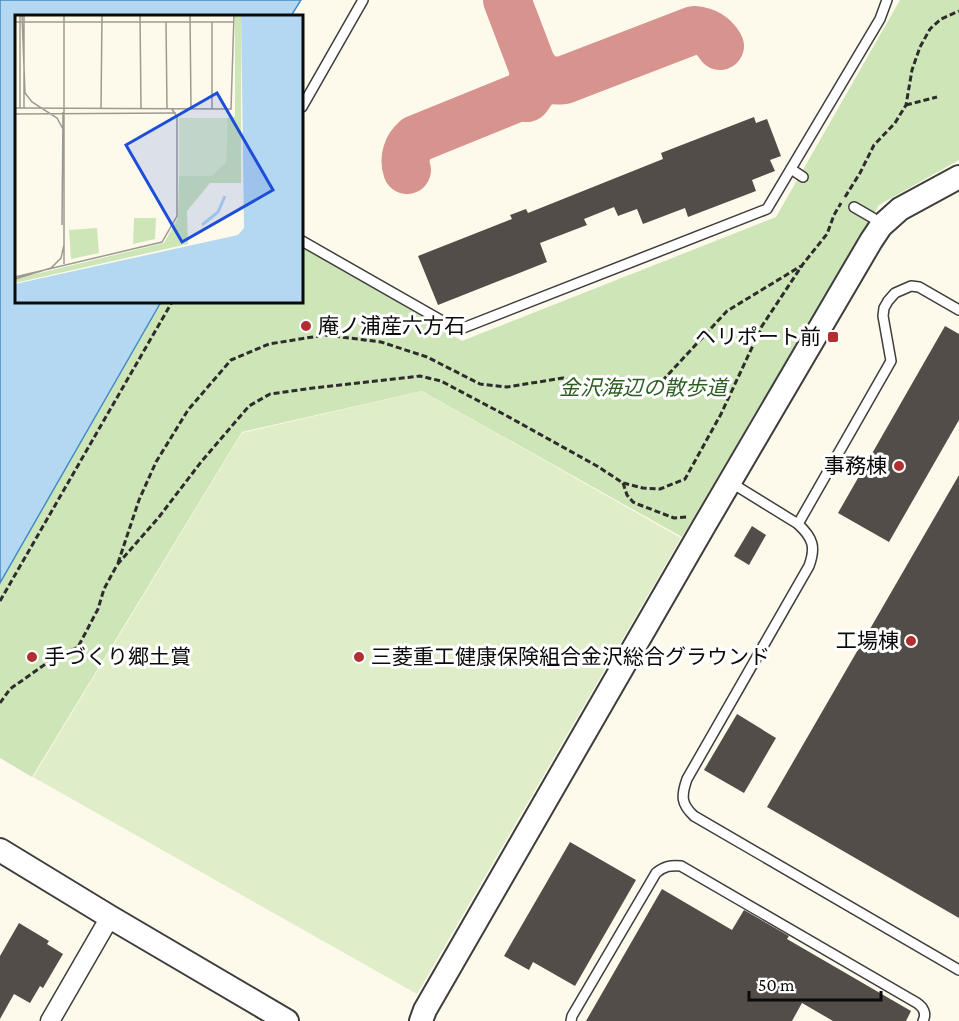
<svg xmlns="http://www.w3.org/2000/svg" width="959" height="1021" font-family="'Crimson Pro','Noto Sans JP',serif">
<rect width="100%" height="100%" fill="#fefaeb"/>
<path fill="#cee5b8" d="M 900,0 L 959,0 L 959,160 L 879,205 L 682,537 L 422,391 L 242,432 L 32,777 L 0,758 L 0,584 L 162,302 L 302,302 L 302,244 L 462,341 L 776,217 Z"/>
<path fill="#dfedc9" d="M 422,391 L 681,538 L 417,994 L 33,777 L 242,433 Z"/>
<path fill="#b4d8f1" stroke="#418bc2" stroke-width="1.5" d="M 0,0 L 301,0 L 291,16 L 16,16 L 16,302 L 161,302 L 0,583 Z"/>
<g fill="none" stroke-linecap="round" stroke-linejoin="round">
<g stroke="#d7948e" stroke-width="48">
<path d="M 507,0 L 536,76 L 534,88 L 527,98"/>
<path d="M 535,70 C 543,79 552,82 564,80 L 694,30 C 706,31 714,36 720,46"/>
<path d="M 407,170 C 403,158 407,147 416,139 L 522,96 L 531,87 L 535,70"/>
</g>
</g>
<g fill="#534d49">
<path d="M 754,117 L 756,123 L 767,119 L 781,156 L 770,160 L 775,171 L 752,180 L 756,191 L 688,217 L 685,208 L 643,224 L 637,209 L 618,216 L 614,207 L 584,219 L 587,225 L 540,243 L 547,262 L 438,305 L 418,256 L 512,219 L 510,215 L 526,209 L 528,213 L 663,159 L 661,153 Z"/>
<path d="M 945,326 L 959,334 L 959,420 L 889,542 L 838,513 Z"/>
<path d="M 959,475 L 959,918 L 767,807 Z"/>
<path d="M 752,526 L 766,535 L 749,565 L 734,556 Z"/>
<path d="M 737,714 L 776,738 L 744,793 L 704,770 Z"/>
<path d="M 570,842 L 636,880 L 575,986 L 533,962 L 529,970 L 504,956 Z"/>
<path d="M 662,889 L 732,930 L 744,910 L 789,936 L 787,939 L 911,1011 L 906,1021 L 833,1021 L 802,1003 L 792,1021 L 586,1021 Z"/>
<path d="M 19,923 L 49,941 L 47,944 L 63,954 L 43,988 L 40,986 L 30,1003 L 14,994 L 0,1019 L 0,956 Z"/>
</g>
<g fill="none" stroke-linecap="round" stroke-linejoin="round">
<defs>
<g id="service">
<path d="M 302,107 L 363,0"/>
<path d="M 791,169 L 803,177"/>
<path d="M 854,207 L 873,218 L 880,225"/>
<path d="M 302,241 L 458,330 L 767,209 L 880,19 L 887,0"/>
<path d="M 730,482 L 798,524 C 813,538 816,547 809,566 L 687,779 C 681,796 681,804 694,816 L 959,970"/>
<path d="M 798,524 L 891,361 L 883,316 L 884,308 L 888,301 L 895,293 L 911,286 L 919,287 L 959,310"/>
<path d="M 571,1021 L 572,1016 L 656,873 C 664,866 671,865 681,866 L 917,1003 C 923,1007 927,1013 923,1021"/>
</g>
<path id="minor" d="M 50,1021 L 110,917"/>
<g id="tertiary">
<path d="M 0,850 L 110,917 L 287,1021"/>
<path d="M 421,1021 L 425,1010 L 704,526 L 871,241 L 881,226 L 900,209 L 959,177"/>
</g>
</defs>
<use href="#service" stroke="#3e3e3e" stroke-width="12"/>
<use href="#minor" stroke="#3e3e3e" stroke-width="21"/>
<use href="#tertiary" stroke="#3e3e3e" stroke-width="26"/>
<g stroke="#2d2d2d" stroke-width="3" stroke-dasharray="6 3" stroke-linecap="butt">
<path d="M 906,105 L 937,97"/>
<path d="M 845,197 L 860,173 L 874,145 L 895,123 L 906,105 L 912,70 L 920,47 L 930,29 L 941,19 L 959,11"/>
<path d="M 623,483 L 627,495 L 633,502 L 640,505 L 674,518 L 687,517"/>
<path d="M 118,563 L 139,500 L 156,462 L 188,410 L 231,360 L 269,344 L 325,335 L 381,342 L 427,357 L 480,384 L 507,387 L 563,378 L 612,393 L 637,390 L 664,379 L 727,311 L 801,266"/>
<path d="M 0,601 L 172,302"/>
<path d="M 0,703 L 10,689 L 47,663 L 78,647 L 98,609 L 104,589 L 117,565 L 159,517 L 201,462 L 249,406 L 270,394 L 313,388 L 420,376 L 441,381 L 507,416 L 597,466 L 623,483 L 643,488 L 660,489 L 685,479 L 721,414 L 762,326 L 803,264 L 827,234 L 834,215 L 841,203"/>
</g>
<use href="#service" stroke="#fff" stroke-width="9"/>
<use href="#minor" stroke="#fff" stroke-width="18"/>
<use href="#tertiary" stroke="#fff" stroke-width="22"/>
</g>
<g fill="#b02f31" stroke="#fff" stroke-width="2">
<circle cx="306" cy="326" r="6"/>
<rect x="827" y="331" width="12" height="12" rx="3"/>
<circle cx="899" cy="466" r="6"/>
<circle cx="911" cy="641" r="6"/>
<circle cx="32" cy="657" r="6"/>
<circle cx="359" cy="657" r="6"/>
</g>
<g text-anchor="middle" stroke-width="6" stroke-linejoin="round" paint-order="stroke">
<g font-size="21" fill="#0b0b0b" stroke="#fff" text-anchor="start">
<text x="318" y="333">庵ノ浦産六方石</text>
<text x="821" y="344" text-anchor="end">ヘリポート前</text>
<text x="887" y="473" text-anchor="end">事務棟</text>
<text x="899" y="648" text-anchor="end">工場棟</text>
<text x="44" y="664">手づくり郷土賞</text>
<text x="371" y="664">三菱重工健康保険組合金沢総合グラウンド</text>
</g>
<g font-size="21" font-style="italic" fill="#2c5d21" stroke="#fff">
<text x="643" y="395">金沢海辺の散歩道</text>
</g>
</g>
<g transform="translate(15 15)">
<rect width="288" height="288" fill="#fefaeb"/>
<path d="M 220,0 L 226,0 L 226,168 L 195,168 L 172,196 L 173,229 L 0,268 L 0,264 L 149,228 L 163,203 L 164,161 L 196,161 L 211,147 L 212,103 L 220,102 ZM 119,203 L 141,203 L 140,224 L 118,229 ZM 82,213 L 84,238 L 56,244 L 54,215 Z" fill="#cee5b8"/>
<path d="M 164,103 L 212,103 L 211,147 L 196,161 L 164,161 Z" fill="#dfedc9"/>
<path d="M 226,0 L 288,0 L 288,288 L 0,288 L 0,269 L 223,220 L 229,213 Z" fill="#b4d8f1"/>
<path fill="none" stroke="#b4d8f1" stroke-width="3" d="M 187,210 L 203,197 L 210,181"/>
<path fill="none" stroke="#9d9a91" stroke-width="1.5" d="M 5,0 L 5,93M 9,0 L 9,93M 49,0 L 49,249M 125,0 L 126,93M 175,0 L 176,93M 0,7 L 219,7M 151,7 L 152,94M 197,7 L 197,94M 0,93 L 216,94 L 219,0M 86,94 L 87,0M 0,99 L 161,98M 47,210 L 48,97M 0,262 L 147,227 L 162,201 L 162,102 L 157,94M 0,264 L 36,253 L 46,243 L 49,230 L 49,116 L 42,103 L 17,87 L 10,78 L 7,0"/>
<path fill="#1d4ed8" fill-opacity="0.15" stroke="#1d4ed8" stroke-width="3" d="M 202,78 L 258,175 L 167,227 L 111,130 Z"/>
<rect width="288" height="288" fill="none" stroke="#0b0b0b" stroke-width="3"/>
</g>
<path d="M749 991v9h132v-9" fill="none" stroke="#0b0b0b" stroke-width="3"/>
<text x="758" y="991" font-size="18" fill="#0b0b0b" stroke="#ffffff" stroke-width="4.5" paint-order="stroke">50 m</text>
</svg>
